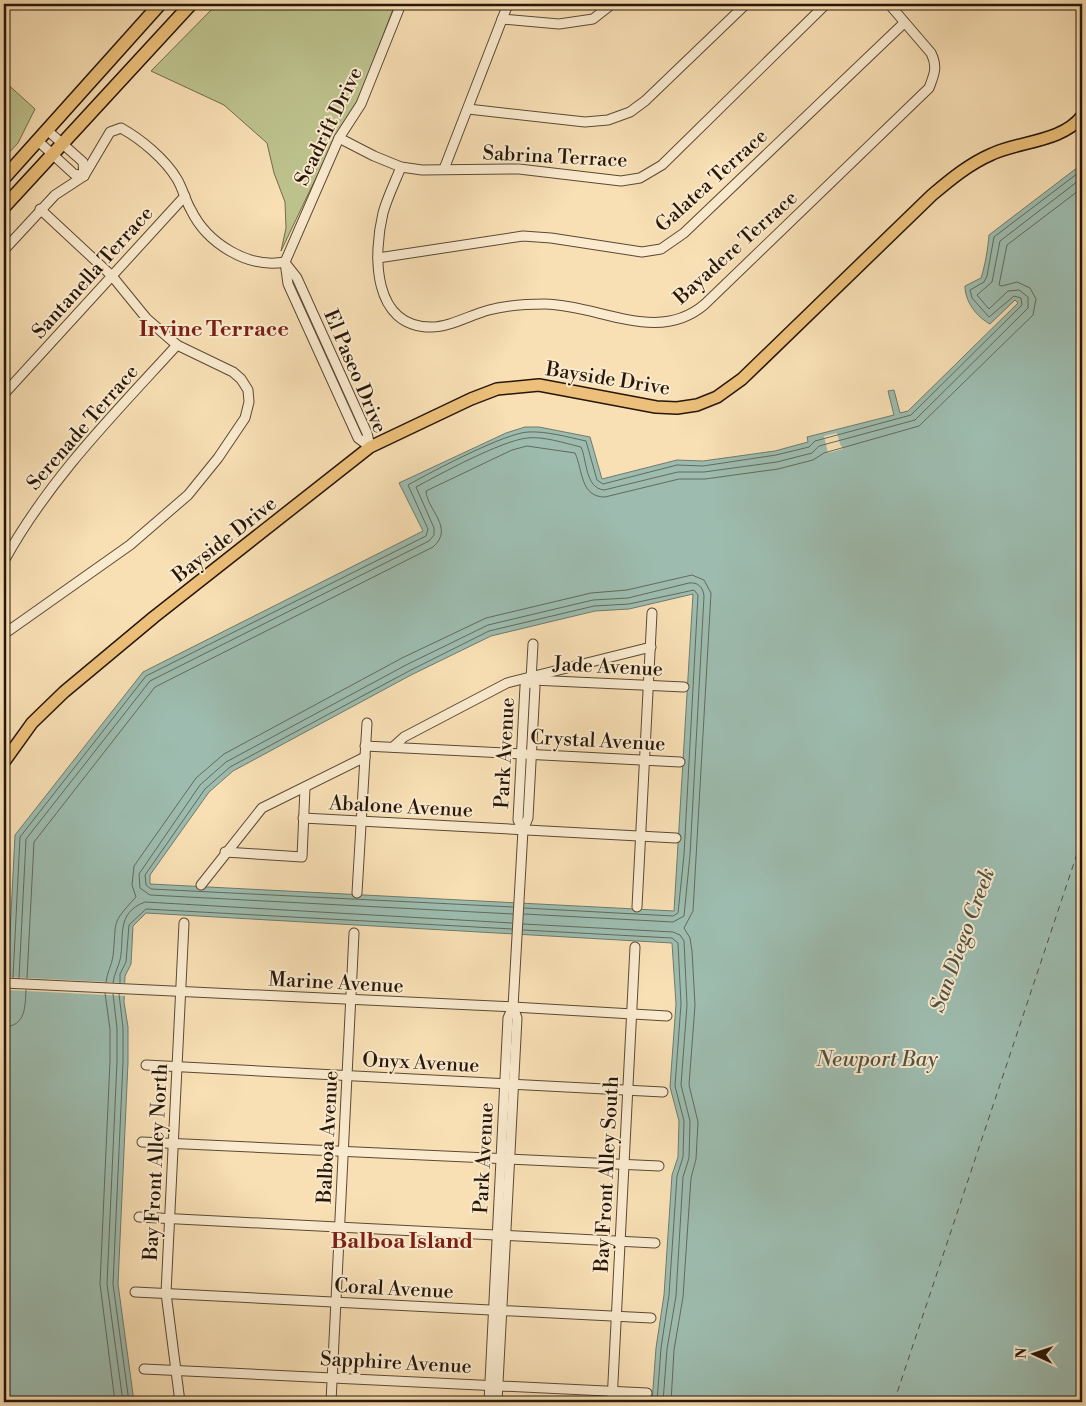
<svg xmlns="http://www.w3.org/2000/svg" width="1086" height="1406" font-family="'Libre Bodoni',serif">
<rect width="100%" height="100%" fill="#f8dfb4"/>
<filter id="stains"><feTurbulence type="fractalNoise" baseFrequency=".004" numOctaves="4"/><feColorMatrix values="0 0 0 0 .2 0 0 0 0 .09 0 0 0 0 .02 0 0 0 .5 -.17"/></filter>
<radialGradient id="worn" r=".72"><stop offset=".6" stop-color="#630" stop-opacity="0"/><stop offset="1" stop-color="#630" stop-opacity=".3"/></radialGradient>
<g fill="#bdc28d" stroke="#726c4b">
<path d="M 217,4 L 395,4 L 358,101 L 335,138 L 281,251 L 286,228 L 285,202 L 274,173 L 267,143 L 224,105 L 151,71 Z"/>
<path d="M 4,81 L 35,109 L 18,143 L 4,158 Z"/>
</g>
<path fill="#9dbcaf" stroke="#6e7a6d" fill-rule="evenodd" d="M 1082,164 L 1082,1402 L 652,1402 L 656,1348 L 664,1295 L 672,1175 L 678,1157 L 679,1121 L 670,1087 L 676,1004 L 672,943 L 146,913 L 133,926 L 131,964 L 125,976 L 124,1002 L 128,1027 L 128,1062 L 118,1284 L 134,1402 L 4,1402 L 4,1051 L 15,835 L 143,672 L 423,531 L 399,483 L 506,433 L 525,427 L 539,427 L 590,437 L 602,479 L 677,460 L 703,461 L 775,451 L 808,442 L 807,437 L 894,415 L 888,391 L 894,390 L 900,413 L 908,411 L 1018,303 L 1015,300 L 990,324 C 977,317 965,302 965,286 L 981,278 C 985,266 988,248 989,235 ZM 693,594 L 674,911 L 150,884 L 150,875 L 209,792 L 233,771 L 411,675 L 491,636 L 595,611 L 629,609 Z"/>
<g fill="#f8dfb4">
<path d="M 837,433 L 840,444 L 843,449 L 828,453 L 824,436 Z"/>
<path d="M 7,977 L 127,983 L 127,996 L 6,990 Z"/>
</g>
<g fill="none" stroke-linecap="round" stroke-linejoin="round">
<g stroke="#626a5c" stroke-width="1">
<path d="M 513,907 L 151,889 L 146,885 L 145,875 L 205,789 L 230,767 L 409,671 L 489,631 L 594,606 L 629,604 L 694,590 L 698,595 L 684,855 L 678,913 L 673,916 L 524,908"/>
<path d="M 513,914 L 150,895 L 140,888 L 139,874 L 200,785 L 226,762 L 406,665 L 488,625 L 593,600 L 628,598 L 689,583 C 698,582 703,587 704,596 L 690,855 L 684,916 L 673,922 L 524,914"/>
<path d="M 523,924 L 673,932 L 680,935 L 684,941 L 687,1005 L 681,1085 L 690,1121 L 689,1158 L 683,1177 L 676,1296 L 667,1349 L 663,1402"/>
<path d="M 523,930 L 672,938 L 678,943 L 681,1004 L 675,1086 L 684,1121 L 683,1157 L 677,1176 L 669,1295 L 661,1348 L 657,1402"/>
<path d="M 13,978 L 20,837 L 146,676 L 426,536 L 428,529 L 408,485 C 431,472 505,433 528,432 C 547,431 567,437 586,441 L 597,480 L 603,484 L 677,465 L 703,466 L 776,455 L 809,447 L 815,441 L 911,415 L 1022,305 L 1021,298 L 1014,296 L 989,317 L 972,298 L 970,290 L 984,282 L 987,276 L 994,237 L 1082,170"/>
<path d="M 19,978 L 26,839 L 150,681 L 429,541 L 434,535 L 434,528 L 416,487 C 440,474 501,441 527,438 C 543,436 564,443 581,447 C 587,460 585,488 604,490 L 678,472 L 704,472 L 777,462 L 812,453 L 819,446 L 915,420 L 1028,308 L 1028,297 L 1019,290 L 1008,291 L 989,309 L 977,295 L 992,282 L 1000,241 L 1082,178"/>
<path d="M 27,978 L 34,842 L 155,687 L 433,547 C 455,528 427,510 426,491 L 512,450 L 527,446 L 575,453 C 583,470 580,497 605,497 L 679,479 L 705,479 L 778,469 L 813,460 L 824,453 L 919,426 L 1033,315 L 1036,299 L 1030,288 L 1017,282 L 1002,286 L 999,285 L 1007,245 L 1082,188"/>
<path d="M 106,982 C 107,972 112,965 113,956 C 117,920 110,925 136,897 L 132,885 L 134,866 L 196,778 L 224,754 L 402,658 L 486,618 L 591,593 L 627,590 L 692,575 L 704,580 L 711,593 L 693,911 L 684,928 L 690,938 L 692,951 L 695,1005 L 689,1085 L 698,1122 L 696,1159 L 691,1178 L 683,1297 L 674,1350 L 671,1402"/>
<path d="M 113,983 C 114,974 118,968 120,960 C 125,938 115,913 145,902 L 512,923"/>
<path d="M 120,983 L 120,974 L 126,962 L 129,925 L 146,909 L 512,929"/>
<path d="M 105,993 L 110,1029 L 110,1061 L 100,1284 L 115,1402"/>
<path d="M 113,994 L 117,1028 L 117,1061 L 107,1284 L 123,1402"/>
<path d="M 119,994 L 123,1028 L 123,1062 L 113,1284 L 129,1402"/>
<path d="M 4,1027 C 26,1026 25,1007 26,990"/>
</g>
<path stroke="#505143" stroke-width="1" stroke-dasharray="6 5" stroke-linecap="butt" d="M 894,1402 L 1082,839"/>
<defs>
<g id="minor">
<path d="M 502,19 L 559,24 L 593,19 L 612,4"/>
<path d="M 468,109 L 585,122 L 608,120 L 630,112 L 645,101 L 746,4"/>
<path d="M 47,130 L 83,162 L 84,176"/>
<path d="M 339,138 L 374,156 L 401,167 L 422,170 L 519,169 L 621,181 L 640,178 L 662,165 L 826,4"/>
<path d="M 38,141 L 74,174 L 84,176"/>
<path d="M 401,167 C 395,182 387,198 383,213 C 373,255 372,327 431,327 C 450,327 470,315 489,310 C 508,305 526,304 545,304 C 600,305 658,345 705,304 L 929,88 C 934,75 938,67 931,53 L 889,4"/>
<path d="M 444,169 L 508,4"/>
<path d="M 4,250 L 55,195 L 84,176 L 110,132 L 121,128 C 141,139 165,159 177,179 C 183,189 185,200 191,210 C 207,243 248,269 285,262"/>
<path d="M 378,258 L 523,236 L 551,238 L 642,252 L 661,249 L 684,233 L 904,23"/>
<path d="M 286,264 L 297,278 L 367,433 L 370,447"/>
<path d="M 4,394 L 185,196"/>
<path d="M 370,447 L 358,438 L 288,284 L 285,262 L 339,138 L 361,104 L 401,4"/>
<path d="M 4,561 C 49,479 115,413 177,345"/>
<path d="M 4,634 L 130,545 L 188,495 L 218,458 L 245,418 L 249,402 L 248,390 L 241,379 L 233,372 L 177,345 L 147,319 L 112,276 L 40,209"/>
<path d="M 532,680 L 684,687"/>
<path d="M 365,746 L 680,762"/>
<path d="M 393,747 L 404,737 L 507,683 L 651,647"/>
<path d="M 303,818 L 676,838"/>
<path d="M 523,830 L 518,820 L 525,686 L 531,680"/>
<path d="M 225,852 L 302,857 L 305,788"/>
<path d="M 201,885 L 262,808 L 365,757"/>
<path d="M 357,893 L 367,723"/>
<path d="M 637,907 L 652,613"/>
<path d="M 4,983 L 513,1007 L 667,1016"/>
<path d="M 146,1065 L 663,1092"/>
<path d="M 142,1142 L 659,1166"/>
<path d="M 139,1217 L 655,1243"/>
<path d="M 135,1292 L 651,1318"/>
<path d="M 144,1369 L 647,1393"/>
<path d="M 180,1402 L 166,1293 L 184,923"/>
<path d="M 331,1402 L 354,933"/>
<path d="M 489,1402 L 508,1018 L 513,1007"/>
<path d="M 497,1402 L 517,1018 L 513,1007 L 523,830 L 528,818 L 535,687 L 531,680 L 533,644"/>
<path d="M 612,1402 L 635,947"/>
</g>
<path id="major" d="M 4,762 L 32,723 L 64,692 L 154,617 L 370,447 L 471,399 L 497,389 L 539,385 L 656,407 L 677,408 L 697,405 L 717,397 L 742,379 L 932,195 C 951,179 969,164 992,154 C 1020,141 1062,142 1082,116"/>
<g id="highway">
<path d="M 4,178 L 160,4"/>
<path d="M 4,207 L 191,4"/>
</g>
</defs>
<use href="#minor" stroke="#5b4934" stroke-width="11"/>
<use href="#major" stroke="#271709" stroke-width="14"/>
<use href="#highway" stroke="#271709" stroke-width="15"/>
<use href="#minor" stroke="#faeace" stroke-width="9"/>
<use href="#major" stroke="#ecc07a" stroke-width="11"/>
<use href="#highway" stroke="#ecc07a" stroke-width="12"/>
</g>
<g text-anchor="middle" stroke-width="4" stroke-linejoin="round" paint-order="stroke">
<g font-size="20" fill="#271709" stroke="#faeace">
<text transform="translate(328 126) rotate(-64)" y="7">Seadrift Drive</text>
<text transform="translate(555 156) rotate(3)" y="7">Sabrina Terrace</text>
<text transform="translate(711 180) rotate(-42)" y="7">Galatea Terrace</text>
<text transform="translate(735 247) rotate(-42)" y="7">Bayadere Terrace</text>
<text transform="translate(92 272) rotate(-48)" y="7">Santanella Terrace</text>
<text transform="translate(356 371) rotate(67)" y="7">El Paseo Drive</text>
<text transform="translate(608 378) rotate(9)" y="7">Bayside Drive</text>
<text transform="translate(82 427) rotate(-49)" y="7">Serenade Terrace</text>
<text transform="translate(224 539) rotate(-38)" y="7">Bayside Drive</text>
<text transform="translate(608 666) rotate(3)" y="7">Jade Avenue</text>
<text transform="translate(598 740) rotate(3)" y="7">Crystal Avenue</text>
<text transform="translate(504 753) rotate(-87)" y="7">Park Avenue</text>
<text transform="translate(401 806) rotate(3)" y="7">Abalone Avenue</text>
<text transform="translate(336 982) rotate(3)" y="7">Marine Avenue</text>
<text transform="translate(421 1062) rotate(3)" y="7">Onyx Avenue</text>
<text transform="translate(327 1137) rotate(-87)" y="7">Balboa Avenue</text>
<text transform="translate(483 1158) rotate(-87)" y="7">Park Avenue</text>
<text transform="translate(155 1162) rotate(-87)" y="7">Bay Front Alley North</text>
<text transform="translate(606 1174) rotate(-87)" y="7">Bay Front Alley South</text>
<text transform="translate(394 1288) rotate(3)" y="7">Coral Avenue</text>
<text transform="translate(396 1362) rotate(3)" y="7">Sapphire Avenue</text>
</g>
<g font-size="21" font-style="italic" fill="#505143" stroke="#faeace">
<text transform="translate(962 940) rotate(-70)" y="7">San Diego Creek</text>
<text x="877" y="1066">Newport Bay</text>
</g>
<g font-size="22" font-weight="bold" fill="#7a1f14" stroke="#faeace">
<text x="214" y="336">Irvine Terrace</text>
<text x="402" y="1248">Balboa Island</text>
</g>
</g>
<rect width="1086" height="1406" fill="none" stroke="#f8dfb4" stroke-width="20"/>
<rect x="5" y="5" width="1076" height="1396" fill="none" stroke="#271709" stroke-width="2.5"/>
<rect x="10" y="10" width="1066" height="1386" fill="none" stroke="#271709"/>
<g transform="translate(1034 1354) rotate(273)" stroke="#faeace" stroke-width="4" paint-order="stroke">
<path d="M0-4L9 19L0 12L-9 19Z" fill="#271709"/>
<text y="-8" font-size="14" font-weight="bold" text-anchor="middle" fill="#271709">N</text>
</g>
<rect width="100%" height="100%" filter="url(#stains)"/>
<rect width="100%" height="100%" fill="url(#worn)"/>
</svg>
